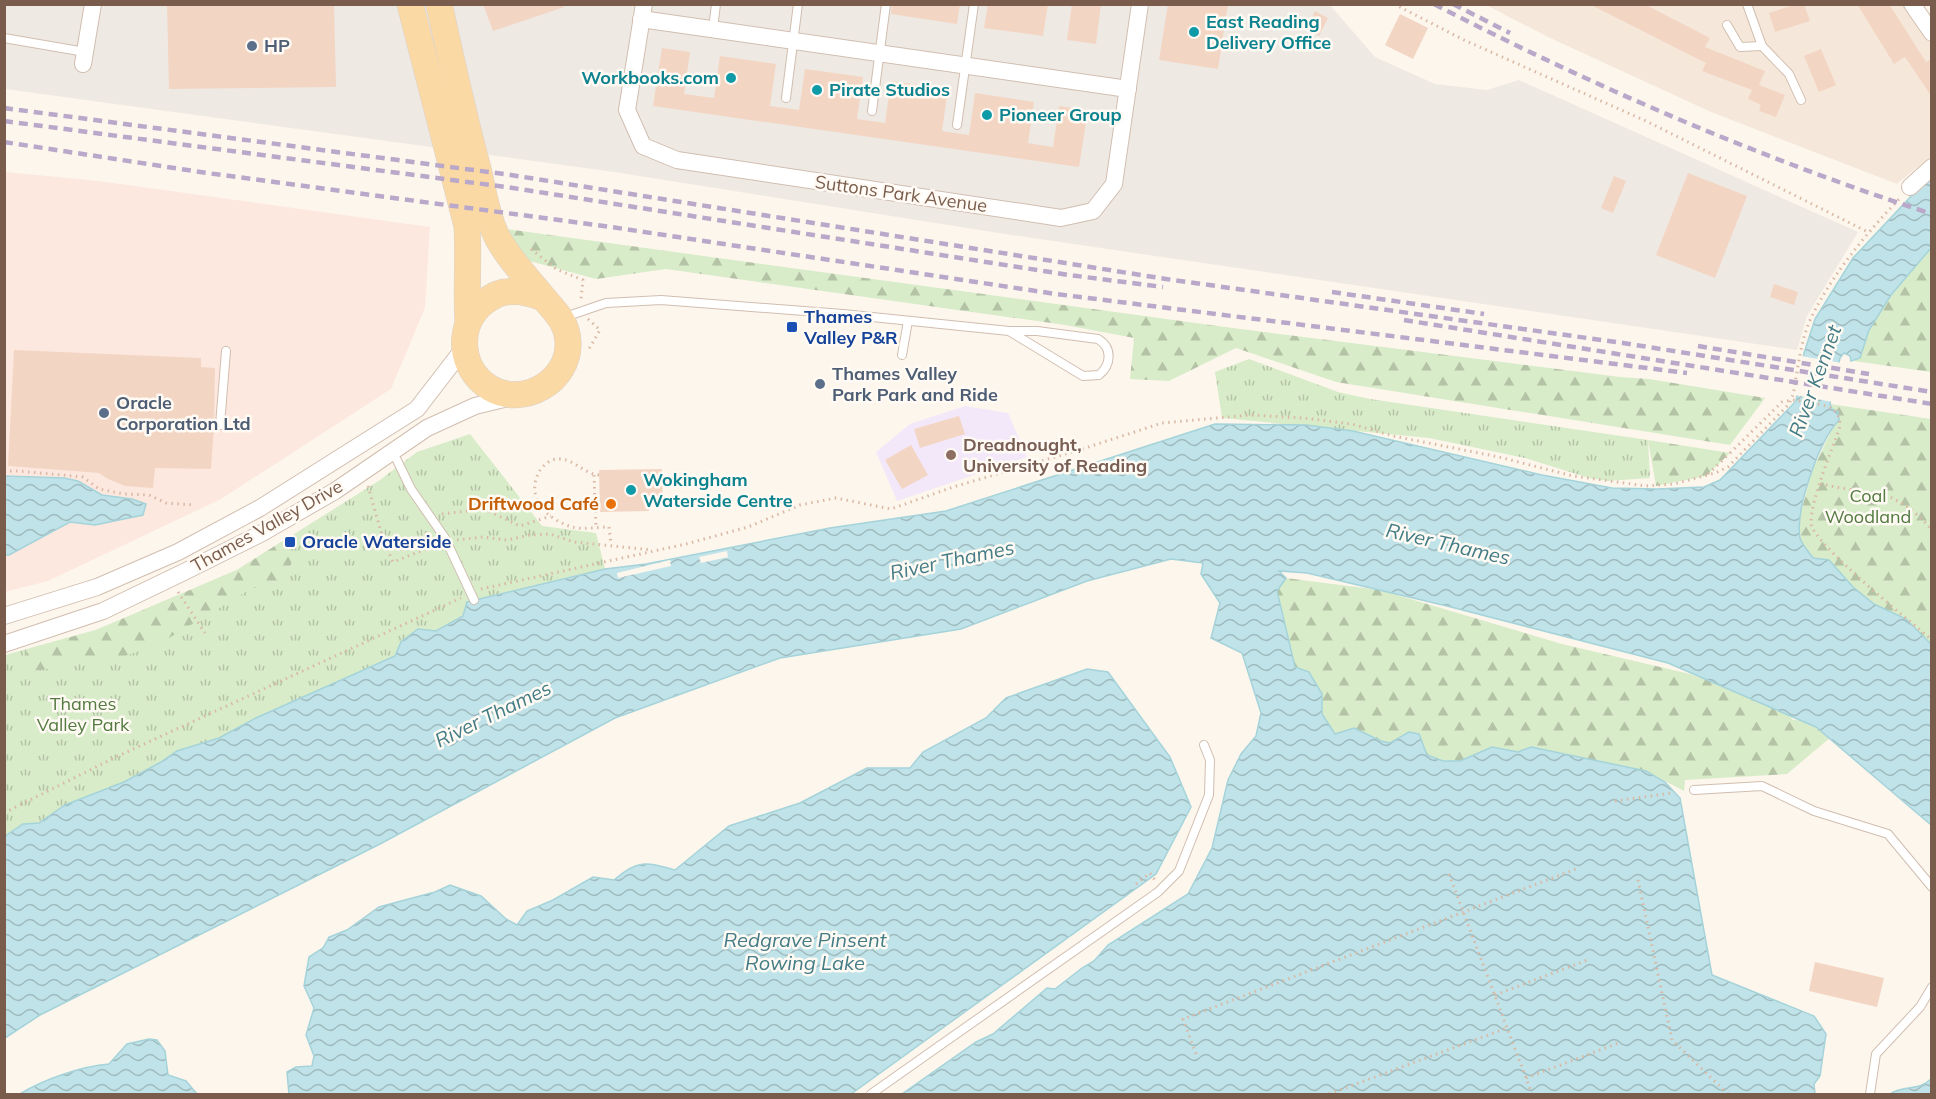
<svg xmlns="http://www.w3.org/2000/svg" width="1936" height="1099" font-family="Mulish,sans-serif">
<defs>
<pattern id="grass-tufts" width="24" height="20" patternUnits="userSpaceOnUse" patternTransform="scale(1.5)"><rect width="24" height="20" fill="#d8ecc9"/><path d="M3 7l-1-3M5 7V3M7 7l1-3M15 17l-1-3M17 17v-4M19 17l1-3" fill="none" stroke="#b4c2a5"/></pattern>
<pattern id="forest-firs" width="22" height="20" patternUnits="userSpaceOnUse" patternTransform="scale(1.5)"><rect width="22" height="20" fill="#d8ecc9"/><path d="M5 1l3.5 6h-7zM16 11l3.5 6h-7z" fill="#b4c2a5"/></pattern>
<pattern id="water-waves" width="16" height="10" patternUnits="userSpaceOnUse" patternTransform="scale(1.5)"><rect width="16" height="10" fill="#bfe3e8"/><path d="M0 5q4-4 8 0t8 0" fill="none" stroke="#a0bbbe"/></pattern>
</defs>
<rect width="100%" height="100%" fill="#fdf6ec"/>
<path fill="#f5e8da" d="M 1486,5 L 1923,5 L 1931,18 L 1931,156 L 1897,184 L 1711,112 L 1548,37 Z"/>
<path fill="#fde8e0" d="M 5,172 L 99,181 L 430,227 L 425,308 L 391,389 L 221,499 L 48,581 L 5,592 Z"/>
<path fill="#efe9e4" d="M 5,5 L 1330,5 L 1375,57 L 1435,84 L 1487,90 L 1519,80 L 1858,232 L 1807,316 L 1797,350 L 1005,234 L 614,172 L 5,89 Z"/>
<path fill="#f3e8fa" d="M 965,406 L 1008,413 L 1027,457 L 897,501 L 876,452 L 910,424 Z"/>
<g fill="url(#grass-tufts)">
<path d="M 1249,359 L 1338,392 L 1370,399 L 1648,440 L 1650,478 L 1608,481 L 1589,478 L 1525,458 L 1429,438 L 1222,418 L 1215,372 Z"/>
<path d="M 470,434 L 542,526 L 596,533 L 605,569 L 474,600 L 463,616 L 397,651 L 395,656 L 256,718 L 219,738 L 177,751 L 161,762 L 124,782 L 65,805 L 39,823 L 23,824 L 5,837 L 5,655 L 96,630 L 237,570 L 380,480 L 417,452 Z"/>
</g>
<g fill="url(#forest-firs)">
<path d="M 506,229 L 1225,327 L 1620,377 L 1649,379 L 1765,398 L 1730,445 L 1336,382 L 1236,348 L 1169,381 L 1130,379 L 1134,338 L 1065,325 L 666,269 L 596,279 L 526,260 Z"/>
<path d="M 1931,247 L 1931,372 L 1854,361 L 1874,318 L 1917,261 Z"/>
<path d="M 1830,404 L 1931,419 L 1931,644 L 1906,619 L 1874,604 L 1853,587 L 1829,560 L 1813,558 L 1801,541 L 1799,521 L 1811,473 L 1834,425 Z"/>
<path d="M 1648,440 L 1730,453 L 1706,476 L 1656,486 Z"/>
<path d="M 281,542 L 293,554 L 289,575 L 274,583 L 251,589 L 157,645 L 122,657 L 76,659 L 47,669 L 27,672 L 25,666 L 27,649 L 96,630 L 237,570 Z"/>
<path d="M 1286,578 L 1380,590 L 1562,644 L 1690,674 L 1785,710 L 1793,720 L 1814,719 L 1837,732 L 1787,774 L 1685,780 L 1684,791 L 1646,771 L 1531,747 L 1518,752 L 1492,747 L 1460,761 L 1443,761 L 1427,755 L 1419,734 L 1409,732 L 1390,743 L 1381,741 L 1354,728 L 1335,734 L 1322,714 L 1322,694 L 1295,668 L 1277,591 Z"/>
</g>
<g fill="url(#water-waves)" stroke="#a5d3da" stroke-width="1.5">
<path d="M 1931,175 L 1931,248 L 1891,295 L 1869,330 L 1860,358 L 1851,361 L 1850,356 L 1844,353 L 1840,358 L 1830,404 L 1832,409 L 1838,412 L 1839,420 C 1819,441 1795,509 1800,538 C 1802,545 1809,552 1813,558 L 1829,560 L 1853,587 L 1874,604 L 1906,619 L 1931,644 L 1931,825 L 1816,727 L 1668,663 L 1447,606 L 1307,573 L 1279,571 L 1286,578 L 1277,591 L 1295,667 L 1309,672 L 1322,694 L 1322,714 L 1335,734 L 1354,728 L 1381,741 L 1390,743 L 1409,732 L 1419,734 L 1427,755 L 1443,761 L 1460,761 L 1492,747 L 1518,752 L 1531,747 L 1646,771 L 1665,782 L 1680,798 L 1712,975 L 1814,1016 L 1826,1034 L 1820,1076 L 1814,1084 L 1815,1094 L 902,1094 L 976,1042 L 993,1034 L 1047,988 L 1055,989 L 1082,968 L 1094,961 L 1108,945 L 1188,894 L 1212,848 L 1228,780 L 1241,754 L 1256,736 L 1261,713 L 1242,653 L 1211,638 L 1220,603 L 1201,574 L 1203,563 L 1171,559 L 1087,581 L 961,629 L 780,658 L 615,718 L 380,844 L 40,1015 L 5,1038 L 4,837 L 23,824 L 39,823 L 65,805 L 124,782 L 161,762 L 177,751 L 219,738 L 256,718 L 395,656 L 401,642 L 418,629 L 436,631 L 463,616 L 467,602 L 605,569 L 646,564 L 830,528 L 946,511 L 1215,424 L 1306,425 L 1353,431 L 1542,475 L 1612,488 L 1657,489 L 1704,487 L 1720,480 L 1796,401 L 1804,353 L 1815,319 L 1853,258 Z"/>
<path d="M 4,476 L 64,478 L 78,481 L 102,495 L 132,499 L 146,504 L 143,515 L 95,525 L 70,522 L 9,555 L 5,555 Z"/>
<path d="M 1087,669 L 1108,672 L 1170,757 L 1191,807 L 1156,874 L 851,1094 L 289,1094 L 287,1072 L 296,1067 L 312,1066 L 314,1056 L 306,1035 L 314,1008 L 304,986 L 309,957 L 323,948 L 329,937 L 347,930 L 379,907 L 435,892 L 450,885 L 481,896 L 506,919 L 517,925 L 527,911 L 553,900 L 593,877 L 614,880 C 637,859 647,862 675,870 L 729,826 L 800,803 L 867,768 L 910,768 L 923,752 L 986,718 L 1006,698 Z"/>
<path d="M 149,1039 L 157,1040 L 165,1051 L 168,1075 L 186,1081 L 197,1094 L 20,1094 C 42,1080 82,1066 109,1064 L 127,1044 Z"/>
<path d="M 1931,1079 L 1931,1094 L 1890,1094 C 1907,1084 1917,1092 1931,1079 Z"/>
</g>
<g fill="#fdf6ec">
<path d="M 1801,356 L 1842,363 L 1833,402 L 1794,395 Z"/>
<path d="M 727,551 L 728,557 L 701,563 L 699,557 Z"/>
<path d="M 670,560 L 671,566 L 618,578 L 617,573 Z"/>
</g>
<g fill="#f3d5c3">
<path d="M 167,4 L 334,4 L 336,87 L 169,89 Z"/>
<path d="M 483,4 L 564,4 L 564,7 L 493,31 Z"/>
<path d="M 892,4 L 960,4 L 957,24 L 891,14 Z"/>
<path d="M 988,4 L 1048,4 L 1043,36 L 984,28 Z"/>
<path d="M 1072,4 L 1101,4 L 1096,44 L 1067,40 Z"/>
<path d="M 1168,4 L 1228,4 L 1218,69 L 1159,60 Z"/>
<path d="M 1589,4 L 1644,4 L 1710,38 L 1705,47 L 1765,71 L 1759,85 L 1785,95 L 1776,117 L 1759,111 L 1761,105 L 1748,99 L 1752,90 L 1702,71 L 1706,63 Z"/>
<path d="M 1797,4 L 1804,4 L 1810,21 L 1775,32 L 1769,13 Z"/>
<path d="M 1857,4 L 1889,4 L 1926,62 L 1932,59 L 1932,97 L 1905,57 L 1894,64 Z"/>
<path d="M 1315,11 L 1328,18 L 1319,36 L 1306,29 Z"/>
<path d="M 1400,14 L 1428,28 L 1413,59 L 1385,45 Z"/>
<path d="M 662,48 L 690,52 L 684,94 L 714,98 L 720,56 L 776,64 L 770,106 L 785,108 L 799,110 L 805,69 L 863,77 L 857,119 L 885,123 L 891,81 L 948,89 L 942,131 L 969,135 L 975,93 L 1034,102 L 1028,143 L 1040,145 L 1053,147 L 1059,106 L 1088,110 L 1079,167 L 653,106 Z"/>
<path d="M 1821,49 L 1836,85 L 1819,92 L 1804,56 Z"/>
<path d="M 1688,173 L 1747,196 L 1715,278 L 1656,255 Z"/>
<path d="M 1614,176 L 1626,181 L 1613,213 L 1601,208 Z"/>
<path d="M 1774,284 L 1798,292 L 1794,305 L 1770,297 Z"/>
<path d="M 14,350 L 201,358 L 201,367 L 215,368 L 214,427 L 211,469 L 155,468 L 153,488 L 125,486 L 108,479 L 99,473 L 8,466 Z"/>
<path d="M 959,416 L 965,434 L 920,448 L 914,429 Z"/>
<path d="M 911,445 L 928,475 L 902,489 L 885,460 Z"/>
<path d="M 662,469 L 663,506 L 649,506 L 649,511 L 600,512 L 599,470 Z"/>
<path d="M 1815,962 L 1884,978 L 1877,1007 L 1809,991 Z"/>
</g>
<g fill="none" stroke-linecap="round" stroke-linejoin="round">
<defs>
<g id="service">
<path d="M 1747,4 L 1762,46 L 1789,74 L 1801,100"/>
<path d="M 1727,25 L 1740,47 L 1762,46"/>
<path d="M 713,29 L 716,4"/>
<path d="M 4,38 L 85,52"/>
<path d="M 786,98 L 798,4"/>
<path d="M 872,111 L 886,4"/>
<path d="M 957,125 L 974,4"/>
<path d="M 562,318 L 606,303 L 661,300 L 843,314 L 1009,331"/>
<path d="M 1009,331 L 1037,331 L 1098,339 C 1113,348 1111,365 1099,375 L 1083,376 Z"/>
<path d="M 902,355 L 908,321"/>
<path d="M 220,425 L 226,351"/>
<path d="M 393,452 L 411,489 L 445,538 L 474,600"/>
<path d="M 1694,790 L 1762,786 L 1814,811 L 1888,834 L 1932,887"/>
<path d="M 871,1094 L 1158,892 L 1179,871 L 1209,795 L 1210,760 L 1204,745"/>
<path d="M 1870,1094 L 1876,1054 L 1920,1007 L 1932,987"/>
</g>
<g id="minor">
<path d="M 644,4 L 627,110 L 643,146 L 677,160 L 1061,218 L 1093,211 L 1114,184 L 1140,4"/>
<path d="M 1912,4 L 1932,33"/>
<path d="M 641,19 L 1128,89"/>
<path d="M 83,64 L 93,4"/>
<path d="M 1910,187 L 1932,167"/>
<path d="M 4,616 L 97,587 L 178,552 L 260,508 L 417,409 L 464,348"/>
<path d="M 4,644 L 103,611 L 186,571 L 262,533 L 335,491 L 427,428 L 475,406 L 512,397"/>
</g>
<g id="primary">
<path d="M 410,4 L 467,226 C 469,258 466,289 468,321"/>
<path d="M 439,4 C 451,59 463,114 478,169 C 483,189 486,211 494,230 C 501,250 528,279 542,296 C 555,312 567,321 568,342 C 570,381 523,408 490,388 C 459,369 456,326 483,303 C 490,298 498,292 507,292 C 520,290 531,293 543,298"/>
</g>
</defs>
<use href="#service" stroke="#d1beb0" stroke-width="10"/>
<use href="#minor" stroke="#d1beb0" stroke-width="18"/>
<use href="#primary" stroke="#dad1cd" stroke-width="27"/>
<g stroke="#d9b8a5" stroke-width="3" stroke-dasharray="1.5 4.5" stroke-linecap="butt">
<path d="M 1394,4 L 1464,40 L 1646,121 L 1868,232"/>
<path d="M 531,249 L 556,269 L 583,280 L 581,299"/>
<path d="M 588,319 L 600,330 L 589,349"/>
<path d="M 1806,402 C 1822,405 1840,405 1840,426 C 1832,451 1811,498 1811,523 C 1811,542 1912,623 1932,640"/>
<path d="M 4,471 L 18,471 L 83,477 L 99,489 L 124,494 L 149,495 L 166,503 L 193,505"/>
<path d="M 1708,474 L 1730,453"/>
<path d="M 594,475 L 596,527"/>
<path d="M 599,475 C 582,474 571,454 552,460 C 547,462 541,468 539,472 C 525,498 548,520 572,527 C 583,530 598,527 609,527 L 611,544"/>
<path d="M 1820,484 L 1890,497 C 1907,505 1920,516 1932,530"/>
<path d="M 368,486 L 383,539 L 393,562 L 436,545"/>
<path d="M 442,514 L 484,509 L 520,526 L 551,516"/>
<path d="M 457,540 L 483,537 L 507,540 L 530,535 L 550,534 L 574,542 L 652,550"/>
<path d="M 481,589 L 686,544 L 748,527 L 800,505 L 836,498 L 891,509 L 953,487 L 1079,450 L 1162,423 L 1250,415 L 1303,418 L 1352,424 L 1393,436 L 1499,457 L 1573,476 L 1646,486 L 1674,484 L 1715,473 L 1728,467 L 1789,404 L 1793,395 C 1798,370 1800,341 1811,318 C 1833,273 1866,234 1900,198"/>
<path d="M 178,592 L 205,633"/>
<path d="M 1615,801 L 1672,793"/>
<path d="M 4,813 L 116,757 L 461,598"/>
<path d="M 1449,874 L 1532,1094"/>
<path d="M 1638,880 L 1672,1040 L 1728,1094"/>
<path d="M 1136,884 L 1150,873 L 1155,880"/>
<path d="M 1495,995 L 1590,959"/>
<path d="M 1196,1054 L 1183,1019 L 1576,869"/>
<path d="M 1526,1078 L 1621,1042"/>
<path d="M 1329,1094 L 1507,1028"/>
</g>
<use href="#service" stroke="#fff" stroke-width="8"/>
<use href="#minor" stroke="#fff" stroke-width="16"/>
<use href="#primary" stroke="#fbd9a5" stroke-width="26"/>
<g stroke="#b9a8c9" stroke-width="4.5" stroke-dasharray="9 6" stroke-linecap="butt">
<path d="M 1434,4 C 1594,87 1760,158 1932,214"/>
<path d="M 1453,4 L 1510,33"/>
<path d="M 4,108 L 511,175 L 1166,279 L 1623,343 L 1932,392"/>
<path d="M 4,121 L 513,188 L 1069,275 L 1163,287"/>
<path d="M 4,142 L 207,173 L 611,227 L 1056,294 L 1687,373"/>
<path d="M 1332,292 L 1484,314"/>
<path d="M 1404,320 L 1932,404"/>
<path d="M 1698,346 L 1869,374"/>
</g>
<path stroke="#d9b8a5" stroke-width="3" stroke-dasharray="1.5 4.5" stroke-linecap="butt" d="M 1730,453 L 1782,402 L 1792,400 L 1806,402"/>
</g>
<g fill="#0f9aa8" stroke="#fffaf3" stroke-width="2">
<circle cx="1194" cy="32" r="6"/>
<circle cx="731" cy="78" r="6"/>
<circle cx="817" cy="90" r="6"/>
<circle cx="987" cy="115" r="6"/>
<circle cx="631" cy="490" r="6"/>
</g>
<g fill="#5c6f8a" stroke="#fffaf3" stroke-width="2">
<circle cx="252" cy="46" r="6"/>
<circle cx="820" cy="384" r="6"/>
<circle cx="104" cy="413" r="6"/>
</g>
<g fill="#1a4fb4" stroke="#fffaf3" stroke-width="2">
<rect x="786" y="321" width="12" height="12" rx="3"/>
<rect x="284" y="536" width="12" height="12" rx="3"/>
</g>
<circle fill="#8d6e63" stroke="#fffaf3" stroke-width="2" cx="951" cy="455" r="6"/>
<circle fill="#e8710a" stroke="#fffaf3" stroke-width="2" cx="611" cy="504" r="6"/>
<g text-anchor="middle" stroke-width="5" stroke-linejoin="round" paint-order="stroke">
<g font-size="18" font-weight="bold" fill="#0d838f" stroke="#fffaf3" text-anchor="start">
<text x="1206" y="28">East Reading<tspan x="1206" dy="21">Delivery Office</tspan></text>
<text x="719" y="84" text-anchor="end">Workbooks.com</text>
<text x="829" y="96">Pirate Studios</text>
<text x="999" y="121">Pioneer Group</text>
<text x="643" y="486">Wokingham<tspan x="643" dy="21">Waterside Centre</tspan></text>
</g>
<g font-size="18" font-weight="bold" fill="#4e5e75" stroke="#fffaf3" text-anchor="start">
<text x="264" y="52">HP</text>
<text x="832" y="380">Thames Valley<tspan x="832" dy="21">Park Park and Ride</tspan></text>
<text x="116" y="409">Oracle<tspan x="116" dy="21">Corporation Ltd</tspan></text>
</g>
<g font-size="18" fill="#7a5c4d" stroke="#fffaf3">
<text transform="translate(901 194) rotate(8)" y="6">Suttons Park Avenue</text>
<text transform="translate(267 526) rotate(-29)" y="6">Thames Valley Drive</text>
</g>
<g font-size="18" font-weight="bold" fill="#164399" stroke="#fffaf3" text-anchor="start">
<text x="804" y="323">Thames<tspan x="804" dy="21">Valley P&amp;R</tspan></text>
<text x="302" y="548">Oracle Waterside</text>
</g>
<g font-size="18" font-weight="bold" fill="#785e54" stroke="#fffaf3" text-anchor="start">
<text x="963" y="451">Dreadnought,<tspan x="963" dy="21">University of Reading</tspan></text>
</g>
<g font-size="18" fill="#537a41" stroke="#fffaf3">
<text x="1868" y="502">Coal<tspan x="1868" dy="21">Woodland</tspan></text>
<text x="83" y="710">Thames<tspan x="83" dy="21">Valley Park</tspan></text>
</g>
<g font-size="18" font-weight="bold" fill="#c56008" stroke="#fffaf3" text-anchor="end">
<text x="599" y="510">Driftwood Café</text>
</g>
<g font-size="20" font-style="italic" fill="#437c86" stroke="#fffaf3">
<text transform="translate(1815 381) rotate(-70)" y="7">River Kennet</text>
<text transform="translate(1448 544) rotate(13)" y="7">River Thames</text>
<text transform="translate(952 560) rotate(-12)" y="7">River Thames</text>
<text transform="translate(493 714) rotate(-26)" y="7">River Thames</text>
<text x="805" y="947">Redgrave Pinsent<tspan x="805" dy="23">Rowing Lake</tspan></text>
</g>
</g>
<rect width="1936" height="1099" fill="none" stroke="#7a5c4d" stroke-width="12"/>
</svg>
